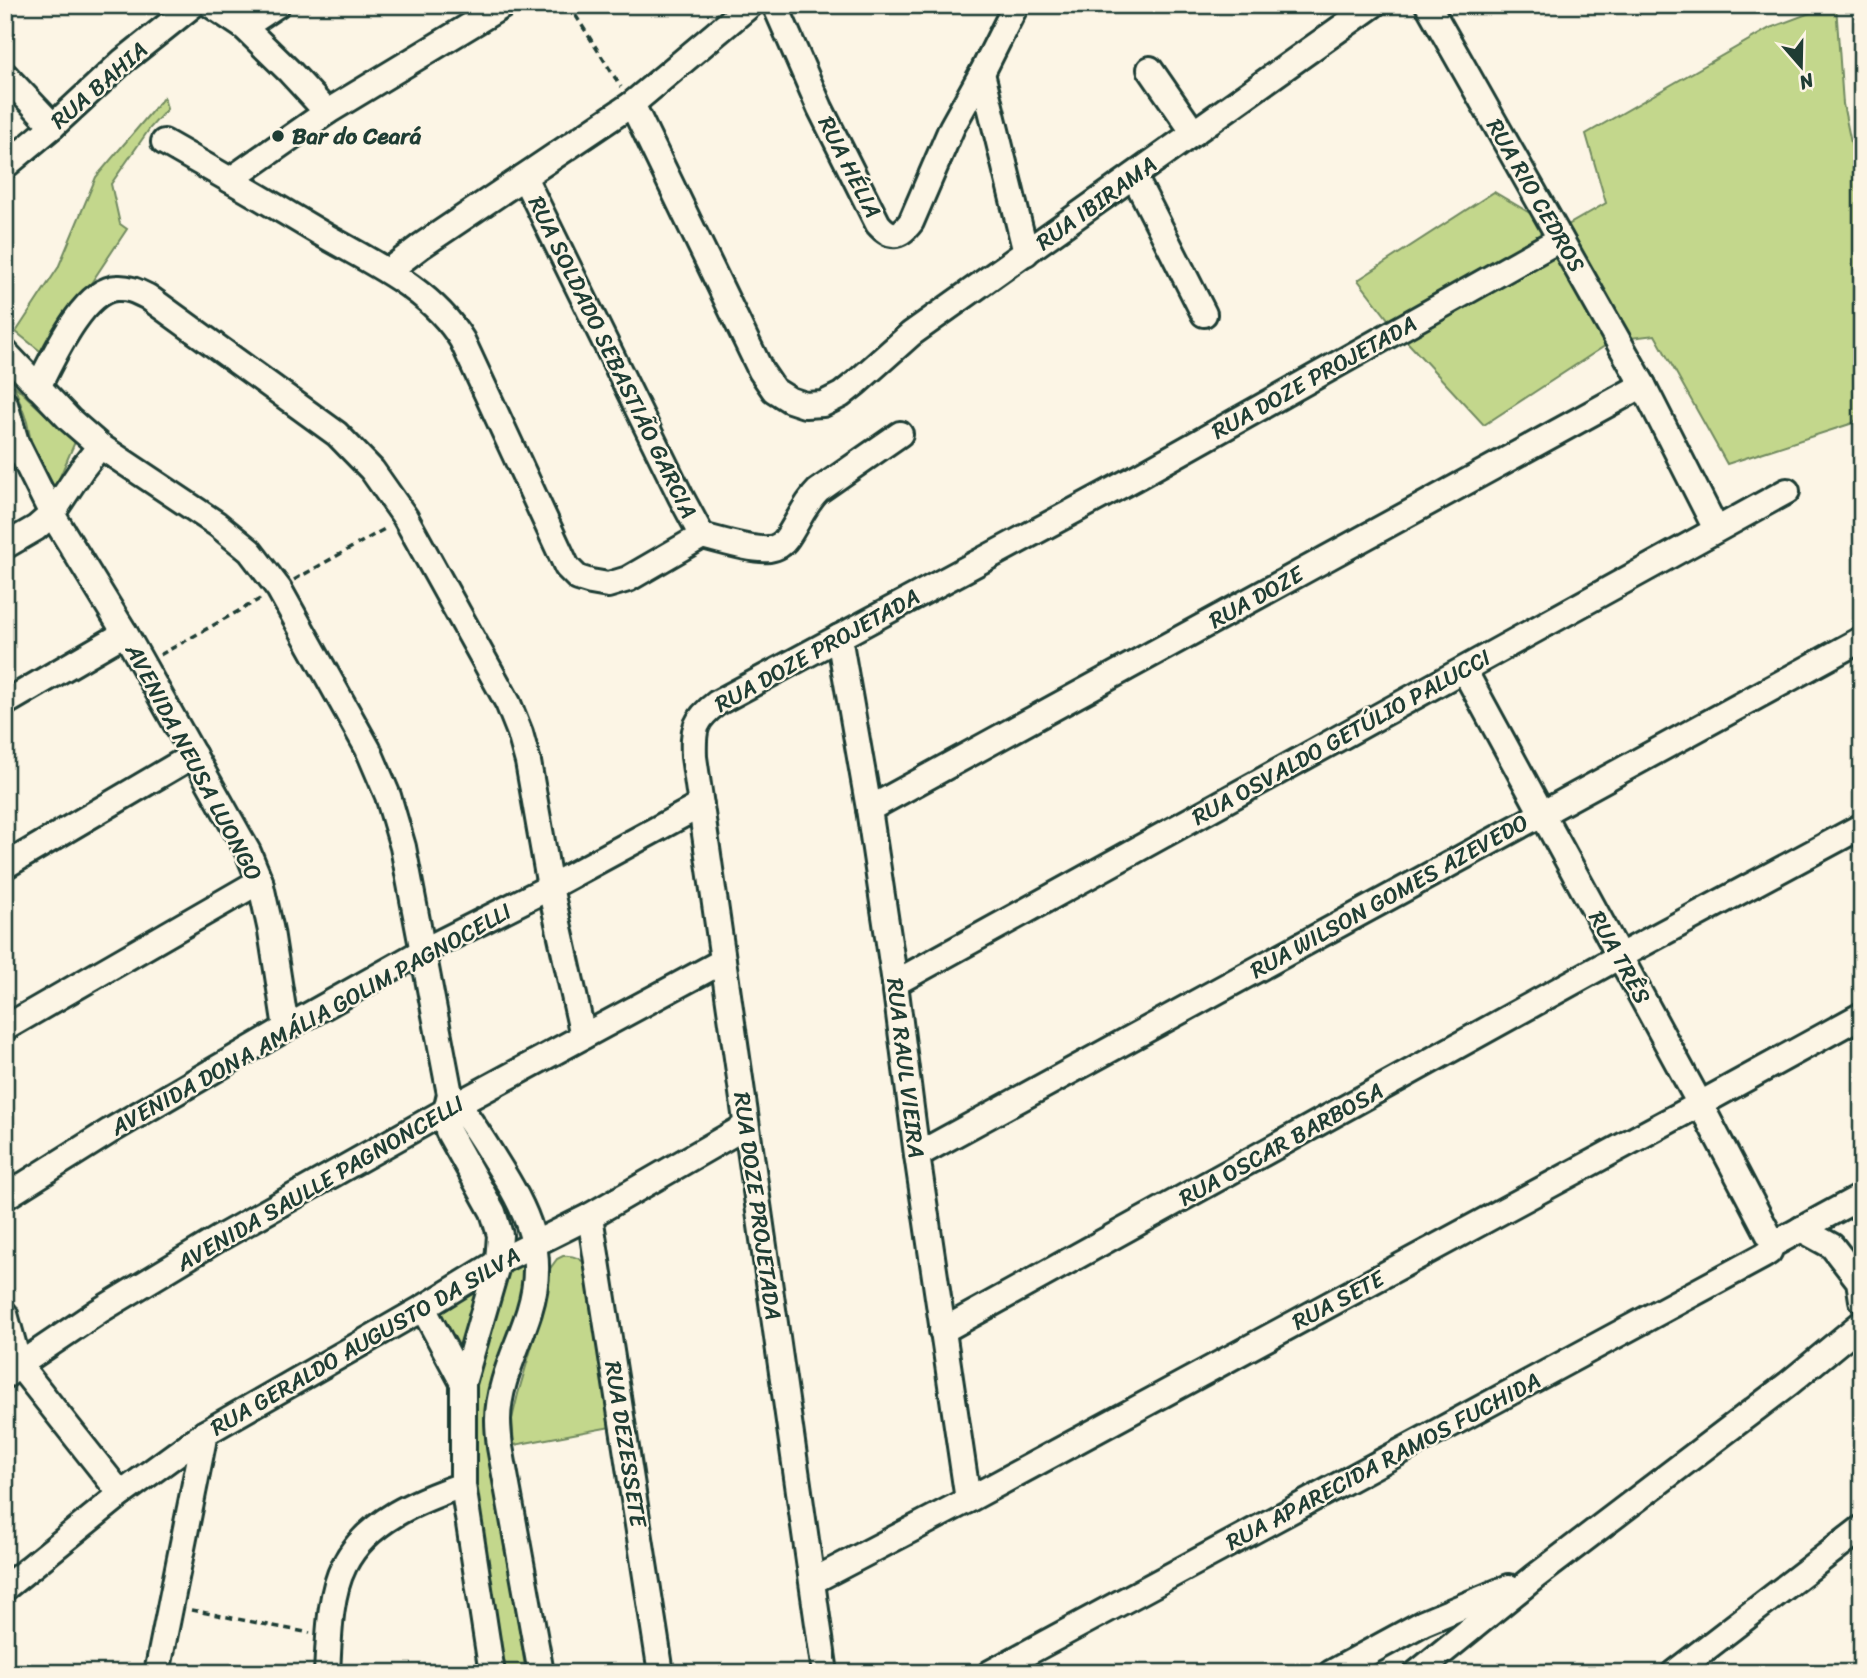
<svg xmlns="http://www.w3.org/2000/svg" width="1867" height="1678" font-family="Sriracha,sans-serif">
<rect width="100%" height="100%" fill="#fcf5e5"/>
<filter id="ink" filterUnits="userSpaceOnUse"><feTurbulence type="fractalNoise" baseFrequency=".0143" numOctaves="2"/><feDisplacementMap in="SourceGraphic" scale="14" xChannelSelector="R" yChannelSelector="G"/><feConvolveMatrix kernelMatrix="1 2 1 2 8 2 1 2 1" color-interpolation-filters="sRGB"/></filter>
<g filter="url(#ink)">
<g fill="#c3d78c" stroke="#718a60" stroke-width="2">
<path d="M 1831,5 L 1836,5 L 1843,104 L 1862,197 L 1862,414 L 1853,423 L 1727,464 L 1655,335 L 1614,340 L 1484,425 L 1398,332 L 1358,280 L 1494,192 L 1559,230 L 1606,203 L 1586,134 L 1770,28 Z"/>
<path d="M 164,97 L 167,109 L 150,128 L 111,184 L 120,224 L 127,229 L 44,354 L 16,332 L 58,268 L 96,177 Z"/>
<path d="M 14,385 L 75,442 L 55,488 L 33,451 L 27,422 Z"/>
<path d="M 563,1256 C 574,1255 581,1258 587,1266 L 611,1427 L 514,1445 L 512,1419 L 518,1394 L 545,1301 L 549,1270 L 557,1259 Z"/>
<path d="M 521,1263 L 527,1268 L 496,1483 L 526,1673 L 500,1673 L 472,1486 L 471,1385 L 505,1270 Z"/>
<path d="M 472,1290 L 478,1294 L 460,1355 L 436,1313 Z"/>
</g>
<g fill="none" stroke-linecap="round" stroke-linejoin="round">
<defs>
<g id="minor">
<path d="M 211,5 L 244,27 L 290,72 L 327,112"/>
<path d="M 775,5 L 820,108 L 878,224 C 890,238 899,238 911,222 L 952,127 L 982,73 L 1016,5"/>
<path d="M 1428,5 L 1643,385 L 1716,529"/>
<path d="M 244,27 L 277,5"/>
<path d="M 1150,69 L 1194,133"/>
<path d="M 982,73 L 1026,253"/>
<path d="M 5,75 L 53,126"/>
<path d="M 632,104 L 761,371 L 774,390 L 790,400 L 805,405 L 823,404 L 841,395 L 856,383 L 911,334 L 1373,5"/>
<path d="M 164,142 C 217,172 270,203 322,234 C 372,263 431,289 462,340 L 567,567 L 578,578 L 591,582 L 608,585 L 628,579 L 702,536 C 719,540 753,551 769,549 C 776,548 783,544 787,538 C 798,522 804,505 818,491 L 900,434"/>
<path d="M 5,166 L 53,126 L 123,61 L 193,5"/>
<path d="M 1134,176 L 1204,314"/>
<path d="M 524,177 L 681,497 L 702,536"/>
<path d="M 230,180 L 327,112 L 504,5"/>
<path d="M 388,271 L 421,246 L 632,104 L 750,5"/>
<path d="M 5,352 L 70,420 L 100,446 L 217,524 L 250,551 L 279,589 L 368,749 L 388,796 L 403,847 L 450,1094 L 446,1111 L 448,1131 L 493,1212 L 500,1235 L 498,1262 L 463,1383 L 463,1485 L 492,1673"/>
<path d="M 38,387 C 52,360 83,289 117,288 C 129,287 138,292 148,297 L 337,434 L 372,470 L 405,517 L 508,703 L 520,733 L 528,762 L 550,887 L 583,1036"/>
<path d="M 5,404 L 16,442 L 52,514 L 125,633 L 248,852 L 260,881 L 271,931 L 286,1028"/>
<path d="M 5,546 L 36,528 L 52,514 L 82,469 L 100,446"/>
<path d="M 839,637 L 869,809 L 895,983 L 917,1155 L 968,1500"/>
<path d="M 1464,670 L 1700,1104 L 1771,1239 L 1772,1245"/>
<path d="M 5,703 L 125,633"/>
<path d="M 869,809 L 1643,385"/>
<path d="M 5,866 L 194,755"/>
<path d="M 895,983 L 1787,491"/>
<path d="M 5,1028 L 260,881"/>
<path d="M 450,1094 C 467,1115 481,1137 495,1160 C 527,1211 548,1251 529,1312 C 518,1347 498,1383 498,1420 C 498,1429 499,1438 500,1447 L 541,1673"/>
<path d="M 917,1155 L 1862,639"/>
<path d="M 5,1197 L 110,1131 L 286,1028 L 423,951 L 550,887 L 701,805"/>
<path d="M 590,1216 L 661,1673"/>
<path d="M 1801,1229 L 1832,1246 L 1859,1281 L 1862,1300"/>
<path d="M 423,1308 L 463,1383"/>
<path d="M 5,1314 L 19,1365 L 121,1494"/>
<path d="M 942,1331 L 1620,956 L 1862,826"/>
<path d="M 5,1376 L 19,1365 L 99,1311 L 218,1239 L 458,1104 L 723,961"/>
<path d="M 813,1581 L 968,1500 L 1700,1104 L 1862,1015"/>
<path d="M 5,1588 L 121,1494 L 205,1433 L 423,1308 L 498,1262 L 590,1216 L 746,1126"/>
<path d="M 157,1673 L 205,1433"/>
<path d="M 327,1673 C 329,1640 329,1595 344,1566 C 366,1521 419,1500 463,1485"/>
<path d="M 825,1673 L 694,757 C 693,729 694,720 717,703 L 1135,478 L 1560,239"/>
<path d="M 990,1673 L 1763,1256 L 1769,1252 L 1772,1245 L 1862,1196"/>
<path d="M 1331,1673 L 1423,1623 L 1509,1587"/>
<path d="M 1417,1673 L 1536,1576 L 1788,1384 L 1862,1323"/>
<path d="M 1674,1673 L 1862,1528"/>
</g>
</defs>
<use href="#minor" stroke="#1f3d34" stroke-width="30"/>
<g stroke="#1f3d34" stroke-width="3.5" stroke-dasharray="7 5" stroke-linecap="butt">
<path d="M 569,5 L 621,87"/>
<path d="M 294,580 L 388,527"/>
<path d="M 160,655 L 260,599"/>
<path d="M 191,1610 L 310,1633"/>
</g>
<use href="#minor" stroke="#fcf5e5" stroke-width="24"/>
</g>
</g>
<circle fill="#1f3d34" stroke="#fcf5e5" stroke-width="2.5" cx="278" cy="136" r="7"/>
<g text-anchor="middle" stroke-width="5" stroke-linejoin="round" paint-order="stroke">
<g font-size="23" fill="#1f3d34" stroke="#fcf5e5">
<text transform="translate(99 85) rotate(-41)" y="8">RUA BAHIA</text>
<text transform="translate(850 167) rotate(63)" y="8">RUA HÉLIA</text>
<text transform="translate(1536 195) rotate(60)" y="8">RUA RIO CEDROS</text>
<text transform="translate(1096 203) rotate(-36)" y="8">RUA IBIRAMA</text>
<text transform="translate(613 357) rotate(64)" y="8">RUA SOLDADO SEBASTIÃO GARCIA</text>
<text transform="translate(1314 377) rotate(-29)" y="8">RUA DOZE PROJETADA</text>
<text transform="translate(1256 597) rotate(-29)" y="8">RUA DOZE</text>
<text transform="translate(817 650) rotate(-29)" y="8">RUA DOZE PROJETADA</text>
<text transform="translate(1341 737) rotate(-29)" y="8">RUA OSVALDO GETÚLIO PALUCCI</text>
<text transform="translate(194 762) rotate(62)" y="8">AVENIDA NEUSA LUONGO</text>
<text transform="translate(1389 896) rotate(-29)" y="8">RUA WILSON GOMES AZEVEDO</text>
<text transform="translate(1620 957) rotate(61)" y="8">RUA TRÊS</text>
<text transform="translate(311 1019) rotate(-29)" y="8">AVENIDA DONA AMÁLIA GOLIM PAGNOCELLI</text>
<text transform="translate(906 1068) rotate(83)" y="8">RUA RAUL VIEIRA</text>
<text transform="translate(1281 1144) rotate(-29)" y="8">RUA OSCAR BARBOSA</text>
<text transform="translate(320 1183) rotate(-30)" y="8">AVENIDA SAULLE PAGNONCELLI</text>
<text transform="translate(758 1206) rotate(82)" y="8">RUA DOZE PROJETADA</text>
<text transform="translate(1338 1300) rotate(-28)" y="8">RUA SETE</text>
<text transform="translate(365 1341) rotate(-30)" y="8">RUA GERALDO AUGUSTO DA SILVA</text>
<text transform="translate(626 1444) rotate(81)" y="8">RUA DEZESSETE</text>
<text transform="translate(1383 1461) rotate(-28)" y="8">RUA APARECIDA RAMOS FUCHIDA</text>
</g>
<g font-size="23" font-weight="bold" fill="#1f3d34" stroke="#fcf5e5" text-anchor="start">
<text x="292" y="144">Bar do Ceará</text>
</g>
</g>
<rect width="1867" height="1678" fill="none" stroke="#fcf5e5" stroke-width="28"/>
<rect x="14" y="14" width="1839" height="1650" fill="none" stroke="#1f3d34" stroke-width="2.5" filter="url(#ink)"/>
<g transform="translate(1801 66) rotate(160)" stroke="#fcf5e5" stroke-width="5" paint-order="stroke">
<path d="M0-5L12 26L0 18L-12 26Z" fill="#1f3d34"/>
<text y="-10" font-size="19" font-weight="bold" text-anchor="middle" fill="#1f3d34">N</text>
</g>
</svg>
